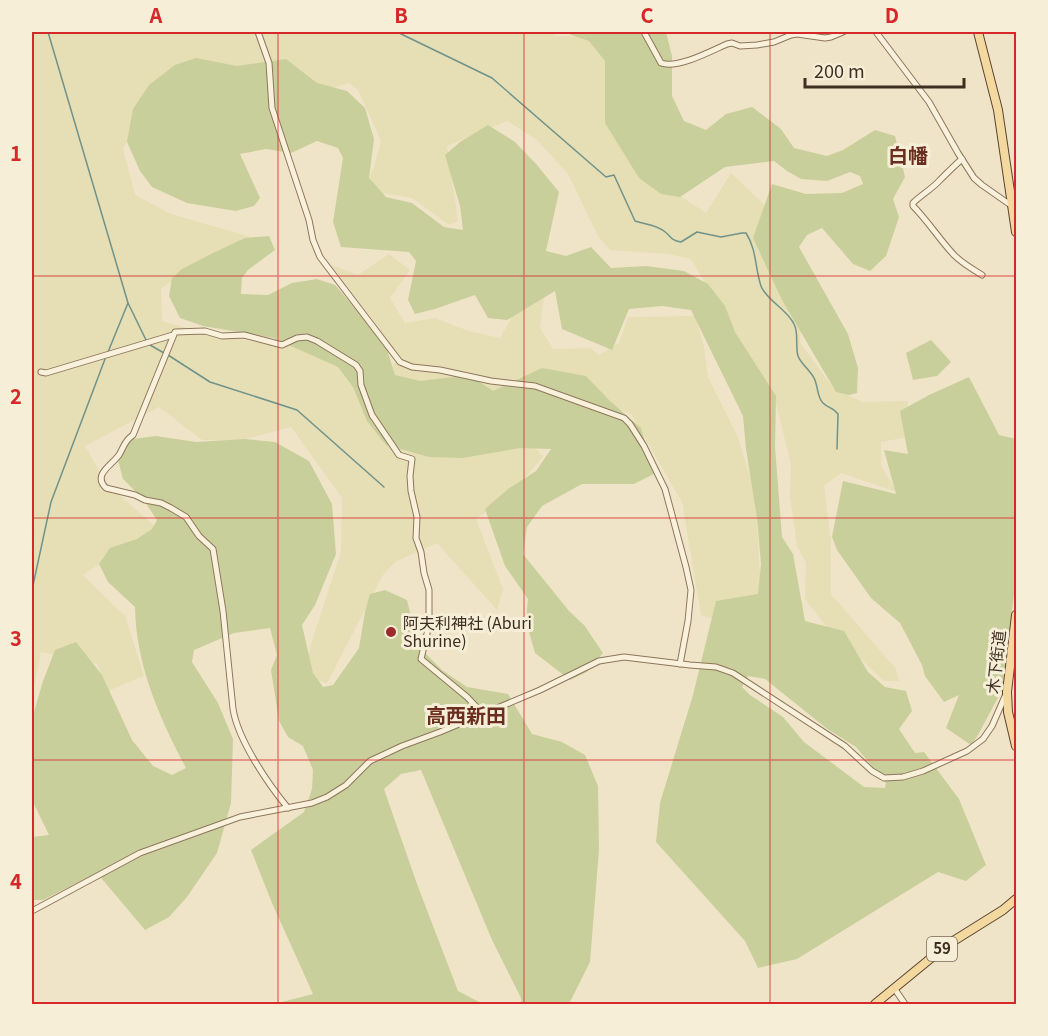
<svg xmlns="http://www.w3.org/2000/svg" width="1048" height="1036" font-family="Georgia,'Noto Sans JP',serif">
<rect width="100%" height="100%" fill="#f0e4c8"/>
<g fill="#e6deb5">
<path d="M 32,32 L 551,32 L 556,36 L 598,36 L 664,185 L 706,213 L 731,173 L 771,211 L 753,238 L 802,308 L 800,342 L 833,388 L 862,402 L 908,401 L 908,437 L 881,442 L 881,466 L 897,492 L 841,473 L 824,486 L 831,542 L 831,594 L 896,669 L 899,681 L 884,681 L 827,627 L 805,599 L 806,563 L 797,546 L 790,497 L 791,465 L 774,395 L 762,380 L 691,259 L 669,254 L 610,250 L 598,236 L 568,174 L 536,139 L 507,121 L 447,146 L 458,221 L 449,225 L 412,198 L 364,190 L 374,167 L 381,141 L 358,90 L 349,83 L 302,97 L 151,99 L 123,149 L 135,195 L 171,214 L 251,237 L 161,288 L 162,321 L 204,333 L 264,343 L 305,340 L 533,445 L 543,457 L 510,495 L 476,519 L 503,589 L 497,610 L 437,543 L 395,562 L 383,575 L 327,683 L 305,678 L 311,644 L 341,552 L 342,498 L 291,427 L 242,440 L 202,440 L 159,407 L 85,446 L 107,484 L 158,529 L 129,544 L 83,575 L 125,616 L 144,676 L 108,691 L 97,664 L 41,652 L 32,697 Z"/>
<path d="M 389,254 L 410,270 L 390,298 L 405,323 L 435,318 L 469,331 L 500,338 L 514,313 L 544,295 L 540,328 L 553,349 L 590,348 L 599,355 L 619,343 L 628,317 L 695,316 L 704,347 L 708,377 L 737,435 L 755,492 L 760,576 L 772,607 L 732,625 L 701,615 L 682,502 L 631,414 L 604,403 L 520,407 L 388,377 L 396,359 L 374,321 L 331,265 L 358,275 Z"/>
</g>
<g fill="#c9cf9b" fill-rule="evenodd">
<path d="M 563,32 L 666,32 L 672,56 L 672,96 L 684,121 L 706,130 L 726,114 L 752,107 L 781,129 L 794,148 L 827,156 L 843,150 L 875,130 L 895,136 L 905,177 L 893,199 L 899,217 L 886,256 L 870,271 L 853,264 L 822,228 L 807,235 L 799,247 L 848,334 L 858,368 L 857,393 L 849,395 L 836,392 L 782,300 L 753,238 L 772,184 L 806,194 L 842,193 L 863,184 L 860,176 L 850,172 L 827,181 L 801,179 L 787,171 L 774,161 L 725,167 L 680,197 L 661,194 L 639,178 L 605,123 L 605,61 L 589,41 Z"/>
<path d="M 196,58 L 237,66 L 286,59 L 317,83 L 347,91 L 365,108 L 374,139 L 369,178 L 386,197 L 412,203 L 444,227 L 463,230 L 460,206 L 445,155 L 460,142 L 488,125 L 515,142 L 537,165 L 559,192 L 546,251 L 566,256 L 591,247 L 611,268 L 646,266 L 684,271 L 708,284 L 725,306 L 735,332 L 776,396 L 775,447 L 782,537 L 793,554 L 805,621 L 844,631 L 868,672 L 885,687 L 906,691 L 912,711 L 899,729 L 915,753 L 924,752 L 959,799 L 986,865 L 966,881 L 938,872 L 797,959 L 758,968 L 745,941 L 656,842 L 660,803 L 693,695 L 716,601 L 758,594 L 761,564 L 757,518 L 746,449 L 743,416 L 691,310 L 662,306 L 629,309 L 612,350 L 562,329 L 555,291 L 507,320 L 488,318 L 475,295 L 435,309 L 415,314 L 408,300 L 416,261 L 409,252 L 341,247 L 333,222 L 343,158 L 338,148 L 317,141 L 291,153 L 266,149 L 240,154 L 260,198 L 254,206 L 236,211 L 187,203 L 152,187 L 140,171 L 127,142 L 133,109 L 149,85 L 175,65 ZM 748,676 L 765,679 L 826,728 L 856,747 L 886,783 L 885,788 L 864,787 L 804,742 L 783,717 L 750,695 L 742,687 Z"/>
<path d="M 269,236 L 275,250 L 248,270 L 242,278 L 241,294 L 268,295 L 292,283 L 317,279 L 335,285 L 385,343 L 395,375 L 420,381 L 461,376 L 475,379 L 493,391 L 542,368 L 586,376 L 610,401 L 641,428 L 654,474 L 634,484 L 582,484 L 542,506 L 527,527 L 523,554 L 569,611 L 584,625 L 603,653 L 587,672 L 570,680 L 535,653 L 526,621 L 528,599 L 505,566 L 485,509 L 508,489 L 536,471 L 551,449 L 520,448 L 463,458 L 429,457 L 386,445 L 367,421 L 353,387 L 338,367 L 273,338 L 203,326 L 180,318 L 169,296 L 172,278 L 182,269 L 213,253 L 245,238 Z"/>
<path d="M 931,340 L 951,362 L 937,376 L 913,380 L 906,353 Z"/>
<path d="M 969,377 L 999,435 L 1016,439 L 1016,579 L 1002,690 L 978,735 L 971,745 L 946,728 L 959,695 L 944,702 L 925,676 L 922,665 L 900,623 L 871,598 L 837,550 L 832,537 L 843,481 L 896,494 L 884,450 L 908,454 L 900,411 L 929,395 Z"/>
<path d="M 156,436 L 196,442 L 245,439 L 275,442 L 309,461 L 332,504 L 336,554 L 315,605 L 302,625 L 313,673 L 323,687 L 333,685 L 359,648 L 365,612 L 370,594 L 385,590 L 407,600 L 418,646 L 442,670 L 467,687 L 508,694 L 532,734 L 562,742 L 585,755 L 598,786 L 599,850 L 590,962 L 569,1004 L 521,1004 L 521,998 L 492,940 L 421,770 L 401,774 L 384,789 L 417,884 L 458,991 L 483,1004 L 274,1004 L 313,994 L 272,903 L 251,850 L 304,812 L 312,789 L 313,770 L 303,746 L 288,737 L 279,721 L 271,670 L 277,655 L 270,628 L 234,633 L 194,650 L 192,662 L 218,703 L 233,739 L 231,803 L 217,853 L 187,897 L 169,917 L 145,930 L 97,873 L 43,900 L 32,900 L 32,837 L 49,835 L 32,800 L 32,719 L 43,681 L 55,650 L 76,642 L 102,675 L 132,740 L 153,766 L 172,775 L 186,768 C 159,717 136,665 135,607 L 108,582 L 99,564 L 110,548 L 137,539 L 152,529 L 157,520 L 143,499 L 123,479 L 117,456 L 133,439 Z"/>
</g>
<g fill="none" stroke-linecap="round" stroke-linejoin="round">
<g stroke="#6f938a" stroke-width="1.5">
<path d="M 48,32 L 128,303 L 147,342"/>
<path d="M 397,32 L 492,78 L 606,177 L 614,175 L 635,221 C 644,224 657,225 664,231 C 672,237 670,240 681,242 L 697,232 L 721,237 L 742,233 L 746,233 C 757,250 755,269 761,286 C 766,300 787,309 794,324 C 799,333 795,346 798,356 C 801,364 810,370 814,378 C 818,385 817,398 823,403 C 828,408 834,408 838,414 L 837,449"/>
<path d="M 150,345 L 164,353"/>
<path d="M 108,352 L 128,303"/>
<path d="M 168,355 L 210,382 L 297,410 L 384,487"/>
<path d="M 32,590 L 51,502 L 105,359"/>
</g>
<defs>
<g id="minor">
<path d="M 258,32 L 269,63 L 272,108 L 309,220 L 313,240 L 320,257 L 400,362 L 412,367 L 440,370 L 491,381 L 535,386 L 610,413 L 624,418 L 630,424 L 644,446 L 665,489 L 686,567 L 691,590 L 688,621 L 680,664"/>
<path d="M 644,32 L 661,63 C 678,69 711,51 727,44 L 732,43 L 740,46 L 757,45 L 774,42 L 791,35 L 797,34 L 825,38 L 831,37 L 843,32"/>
<path d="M 876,32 L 929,102 L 958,153 L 974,178 L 982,185 L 1012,206"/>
<path d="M 962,159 C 954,166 947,173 940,180 C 932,189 921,195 913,203 L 913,206 C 928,221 939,239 954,255 C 962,263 972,269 982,275"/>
<path d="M 41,372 L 46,373 L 173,335"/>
<path d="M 288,808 C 268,784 238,740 233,709 L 223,611 L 213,549 L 199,536 L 186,517 L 171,508 L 161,503 L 145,500 L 135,495 L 106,488 C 92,475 112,465 119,455 C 124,447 124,441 133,435 L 175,332 L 205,331 L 222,336 L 244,335 L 282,345 L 297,338 L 307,337 L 317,341 L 356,365 L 360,371 L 361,385 L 372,415 L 399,455 L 412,459 L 410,476 L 411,491 L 417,517 L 416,538 L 421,552 L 424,573 L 429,590 L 429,625 L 421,659 L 467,697 L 483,714"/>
<path d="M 32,911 L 140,853 L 240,817 L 312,803 L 327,797 L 346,785 L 370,761 L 402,746 L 440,732 L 540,690 L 599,661 L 624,657 L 690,665 L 716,667 L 733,673 L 845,746 L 872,771 L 884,778 L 903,777 L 923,771 L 967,751 L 983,739 L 992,726 L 1006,694"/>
<path d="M 894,988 L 905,1004"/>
</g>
<g id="primary">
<path d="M 978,32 L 998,110 L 1016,232"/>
<path d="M 1016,615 L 1007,692 L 1008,712 L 1016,746"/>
<path d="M 875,1004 L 947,945 L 1003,910 L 1016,899"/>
</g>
</defs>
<use href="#minor" stroke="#8d765c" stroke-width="7"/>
<use href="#primary" stroke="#5b4430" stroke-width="10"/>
<use href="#minor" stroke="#faf1dc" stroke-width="5"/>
<use href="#primary" stroke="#f3d9a0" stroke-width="8"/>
</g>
<path fill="none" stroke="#d62828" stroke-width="1.5" stroke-opacity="0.55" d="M 278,32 L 278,1004M 524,32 L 524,1004M 770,32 L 770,1004M 32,276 L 1016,276M 32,518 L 1016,518M 32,760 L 1016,760"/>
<circle fill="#9e2a2b" stroke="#f7eed8" stroke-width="2" cx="391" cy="632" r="6"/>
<g text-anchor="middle" stroke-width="6" stroke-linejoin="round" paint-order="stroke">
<rect fill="#f7eed8" stroke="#756857" stroke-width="1.5" x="927" y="937" width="30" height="24" rx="4.5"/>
<g font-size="15" font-weight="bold" fill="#3d2e20">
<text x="942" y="954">59</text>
</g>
<g font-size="16" fill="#3d2e20" stroke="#f7eed8" text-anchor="start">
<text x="403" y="629">阿夫利神社 (Aburi<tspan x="403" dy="18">Shurine)</tspan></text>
</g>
<g font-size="16" fill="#3d2e20" stroke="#f7eed8">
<text transform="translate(996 662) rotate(-84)" y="6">木下街道</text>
</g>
<g font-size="20" font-weight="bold" fill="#6b2e1e" stroke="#f7eed8">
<text x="908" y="163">白幡</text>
<text x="466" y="723">高西新田</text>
</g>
</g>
<rect width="1048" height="1036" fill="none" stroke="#f7eed8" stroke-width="66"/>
<path d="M805 78v9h159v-9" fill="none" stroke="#3d2e20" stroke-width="3"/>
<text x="814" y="78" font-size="18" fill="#3d2e20" stroke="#f7eed8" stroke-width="4.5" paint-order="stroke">200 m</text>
<rect x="33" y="33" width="982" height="970" fill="none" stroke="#d62828" stroke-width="2"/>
<g font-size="20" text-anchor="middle" font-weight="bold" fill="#d62828">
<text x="156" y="23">A</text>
<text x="401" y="23">B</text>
<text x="647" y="23">C</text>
<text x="892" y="23">D</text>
<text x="16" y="161">1</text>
<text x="16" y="404">2</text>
<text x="16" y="646">3</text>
<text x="16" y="889">4</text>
</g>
</svg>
